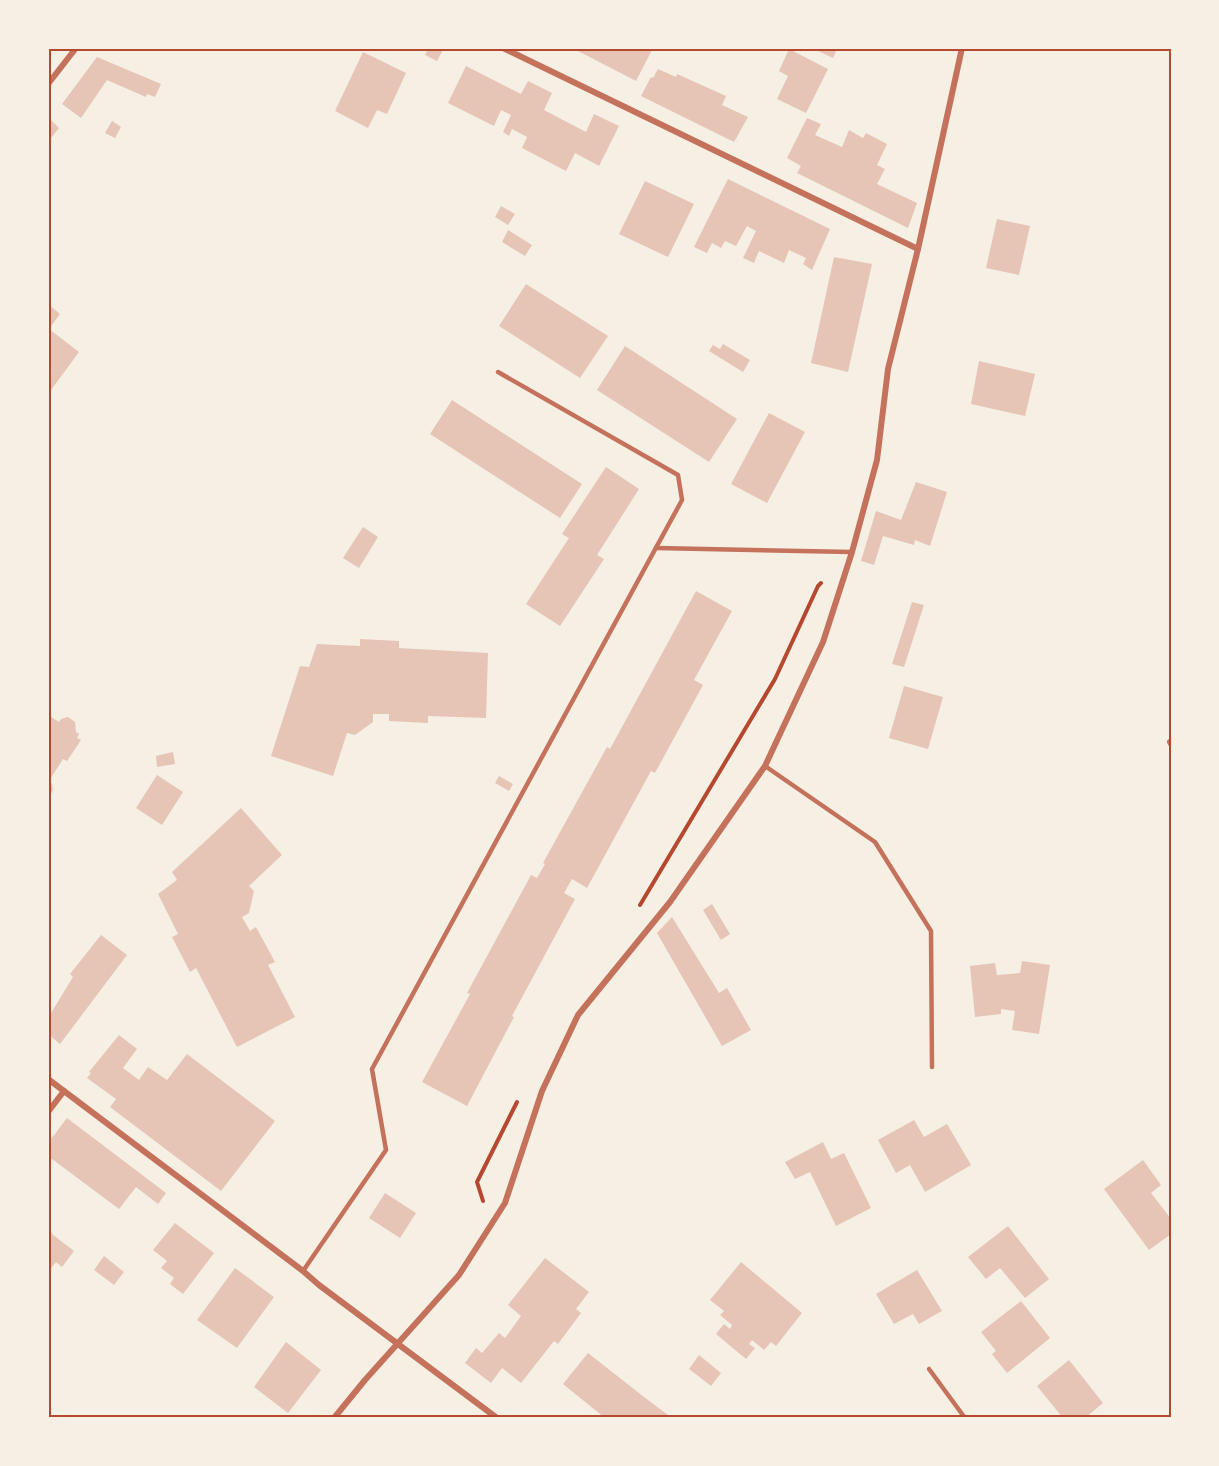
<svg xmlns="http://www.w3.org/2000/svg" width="1219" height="1466" font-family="'Archivo Narrow',sans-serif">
<rect width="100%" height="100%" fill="#f6efe4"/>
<g fill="#e6c5b7">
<path d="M 429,48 L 444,48 L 437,61 L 425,55 Z"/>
<path d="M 579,48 L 653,48 L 636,81 L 578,51 Z"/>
<path d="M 812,48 L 835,48 L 837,49 L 833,58 Z"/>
<path d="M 789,49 L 828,69 L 806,113 L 777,99 L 788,76 L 779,71 Z"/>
<path d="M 363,52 L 406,73 L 387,114 L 377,110 L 368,128 L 335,111 Z"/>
<path d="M 97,57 L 161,84 L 155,97 L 147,94 L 146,97 L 107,80 L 81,118 L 62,104 Z"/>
<path d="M 466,66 L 521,94 L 528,81 L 552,93 L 544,110 L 586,132 L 594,114 L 619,126 L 599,166 L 575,153 L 566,171 L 522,148 L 527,137 L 512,129 L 509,136 L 503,132 L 511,115 L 501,110 L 494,126 L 448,103 Z"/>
<path d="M 658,69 L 676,77 L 677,74 L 726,96 L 722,105 L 748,117 L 734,142 L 641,96 L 651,77 L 653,78 Z"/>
<path d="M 807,118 L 821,124 L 815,135 L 842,147 L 849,130 L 863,138 L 866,133 L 887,144 L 877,165 L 885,169 L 877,184 L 917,203 L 908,228 L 797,173 L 801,166 L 787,158 Z"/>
<path d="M 50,119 L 59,128 L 48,142 L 48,122 Z"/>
<path d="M 112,121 L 121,127 L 115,138 L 105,133 Z"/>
<path d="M 728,179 L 830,229 L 812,270 L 803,264 L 806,258 L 789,250 L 784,263 L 759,251 L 754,263 L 743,258 L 756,231 L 747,226 L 736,246 L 725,241 L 721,248 L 712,243 L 707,253 L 694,247 Z"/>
<path d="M 645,181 L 694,204 L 668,257 L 619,234 Z"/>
<path d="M 501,206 L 515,214 L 508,225 L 495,217 Z"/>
<path d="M 997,219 L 1030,226 L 1019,275 L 986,268 Z"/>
<path d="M 508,230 L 532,245 L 525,256 L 502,242 Z"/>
<path d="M 834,257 L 872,264 L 848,372 L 811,363 Z"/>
<path d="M 526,284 L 608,336 L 580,378 L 499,326 Z"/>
<path d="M 48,304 L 60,314 L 49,329 L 79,352 L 51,390 L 48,387 Z"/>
<path d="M 723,344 L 750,360 L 743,372 L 709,351 L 713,345 L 720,349 Z"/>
<path d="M 625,346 L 737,419 L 709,462 L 597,390 Z"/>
<path d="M 979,361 L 1035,374 L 1025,416 L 971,404 Z"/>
<path d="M 452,400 L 582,484 L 560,518 L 430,434 Z"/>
<path d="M 769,413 L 805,432 L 767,503 L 731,484 Z"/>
<path d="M 606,467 L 639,489 L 597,555 L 604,559 L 560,626 L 526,604 L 569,538 L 562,534 Z"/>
<path d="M 916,482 L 947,492 L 930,546 L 915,540 L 914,545 L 883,536 L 874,565 L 861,561 L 876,511 L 901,520 Z"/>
<path d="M 363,527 L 378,537 L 359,568 L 343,558 Z"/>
<path d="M 696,591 L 732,611 L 694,680 L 703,685 L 655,773 L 651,771 L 587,888 L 572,879 L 564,893 L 575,899 L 512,1016 L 514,1017 L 467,1106 L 422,1082 L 470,994 L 467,993 L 531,875 L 537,878 L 545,864 L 543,863 L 607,747 L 610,749 Z"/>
<path d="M 912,602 L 924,605 L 904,667 L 892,664 Z"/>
<path d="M 360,639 L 399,641 L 399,648 L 488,653 L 486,718 L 428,716 L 428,723 L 389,721 L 389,714 L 373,714 L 373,722 L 355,735 L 347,733 L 333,776 L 271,756 L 300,666 L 309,667 L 317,644 L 360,646 Z"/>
<path d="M 904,686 L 943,697 L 928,749 L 889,738 Z"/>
<path d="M 48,715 L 59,722 L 61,719 L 68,717 L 75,722 L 76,732 L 79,734 L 77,738 L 81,740 L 67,761 L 63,759 L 49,781 L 52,784 L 53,790 L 48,799 Z"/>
<path d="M 173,752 L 175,764 L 157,767 L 156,756 Z"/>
<path d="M 157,775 L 183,792 L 162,825 L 136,808 Z"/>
<path d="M 499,776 L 513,784 L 509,791 L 495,783 Z"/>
<path d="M 241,808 L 282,855 L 249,886 L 254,891 L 249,913 L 242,917 L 250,931 L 256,927 L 275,962 L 268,965 L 295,1017 L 237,1047 L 196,968 L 190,972 L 172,937 L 178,934 L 158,894 L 177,880 L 172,872 Z"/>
<path d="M 712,904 L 730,934 L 721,940 L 703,910 Z"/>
<path d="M 672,917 L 719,993 L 727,988 L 751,1030 L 722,1046 L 657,933 Z"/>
<path d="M 101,935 L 127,955 L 60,1044 L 48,1034 L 48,1018 L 73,977 L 70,974 Z"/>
<path d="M 1022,961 L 1050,965 L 1039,1034 L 1012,1030 L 1015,1011 L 1001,1009 L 1001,1014 L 975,1017 L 970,966 L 995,963 L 997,975 L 1020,973 Z"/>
<path d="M 119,1035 L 137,1049 L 123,1068 L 139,1080 L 148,1067 L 167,1080 L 187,1054 L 275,1121 L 221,1191 L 110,1107 L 116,1099 L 87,1078 L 91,1073 L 89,1072 Z"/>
<path d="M 67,1118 L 166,1193 L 158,1204 L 136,1187 L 119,1209 L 48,1156 L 48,1143 Z"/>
<path d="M 914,1120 L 924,1137 L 947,1124 L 971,1165 L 925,1192 L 910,1165 L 896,1173 L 878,1140 Z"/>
<path d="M 823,1142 L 831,1159 L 844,1153 L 871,1208 L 836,1226 L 810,1172 L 795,1179 L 785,1162 Z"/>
<path d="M 1143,1160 L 1161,1185 L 1151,1193 L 1171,1219 L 1171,1234 L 1149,1250 L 1104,1189 Z"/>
<path d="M 385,1193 L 416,1213 L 400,1238 L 369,1218 Z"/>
<path d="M 175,1223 L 214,1253 L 183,1294 L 170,1284 L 174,1278 L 161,1268 L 167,1261 L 153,1250 Z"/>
<path d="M 1008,1226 L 1049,1279 L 1025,1298 L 1000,1268 L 986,1279 L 968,1257 Z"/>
<path d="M 48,1231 L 74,1251 L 62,1267 L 56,1262 L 48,1272 Z"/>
<path d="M 104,1256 L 124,1272 L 114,1285 L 94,1270 Z"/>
<path d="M 545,1258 L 589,1292 L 576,1309 L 581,1313 L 558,1344 L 554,1341 L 521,1383 L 502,1368 L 491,1383 L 465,1363 L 476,1348 L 482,1353 L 499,1333 L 505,1338 L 521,1316 L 508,1305 Z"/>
<path d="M 741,1262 L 802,1313 L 776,1346 L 771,1342 L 764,1350 L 752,1340 L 749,1344 L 755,1348 L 746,1359 L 716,1334 L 724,1324 L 730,1329 L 732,1325 L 720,1315 L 724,1311 L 710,1300 Z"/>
<path d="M 235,1268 L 274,1297 L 237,1348 L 197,1320 Z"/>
<path d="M 917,1270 L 942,1311 L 919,1324 L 913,1314 L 894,1324 L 876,1294 Z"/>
<path d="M 1021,1301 L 1050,1338 L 1007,1373 L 992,1354 L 996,1351 L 981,1332 Z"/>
<path d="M 286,1342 L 321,1370 L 288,1413 L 254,1387 Z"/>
<path d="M 588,1353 L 644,1397 L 672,1418 L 605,1418 L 563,1384 Z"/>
<path d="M 699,1355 L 721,1373 L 711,1386 L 689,1369 Z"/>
<path d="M 1069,1360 L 1103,1403 L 1085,1418 L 1063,1418 L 1037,1386 Z"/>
</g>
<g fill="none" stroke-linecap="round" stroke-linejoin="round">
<g stroke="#b5482f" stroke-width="4">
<path d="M 640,905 L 775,679 L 818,586 L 821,583"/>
<path d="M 483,1201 L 477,1182 L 517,1102"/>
</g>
<g stroke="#c5725c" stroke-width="4.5">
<path d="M 656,548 L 852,552"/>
<path d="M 765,766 L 875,842 L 931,931 L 932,1067"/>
<path d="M 303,1271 L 386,1150 L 372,1069 L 682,500 L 678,475 L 498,372"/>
<path d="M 929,1369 L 965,1418"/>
</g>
<g stroke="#c5725c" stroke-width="6">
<path d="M 503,48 L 918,249"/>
<path d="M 48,84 L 76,48"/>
<path d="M 1170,742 L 1171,744"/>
<path d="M 48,1079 L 303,1271 L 319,1285 L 497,1418"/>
<path d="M 48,1112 L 64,1091"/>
<path d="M 334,1418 L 365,1380 L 459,1275 L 505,1203 L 542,1091 L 578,1015 L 670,902 L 765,766 L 823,642 L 852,552 L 877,460 L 888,369 L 918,249 L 962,48"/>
</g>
</g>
<rect width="1219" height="1466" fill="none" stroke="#f6efe4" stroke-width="99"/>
<rect x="50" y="50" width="1120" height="1366" fill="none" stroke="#b5482f" stroke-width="2"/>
</svg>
